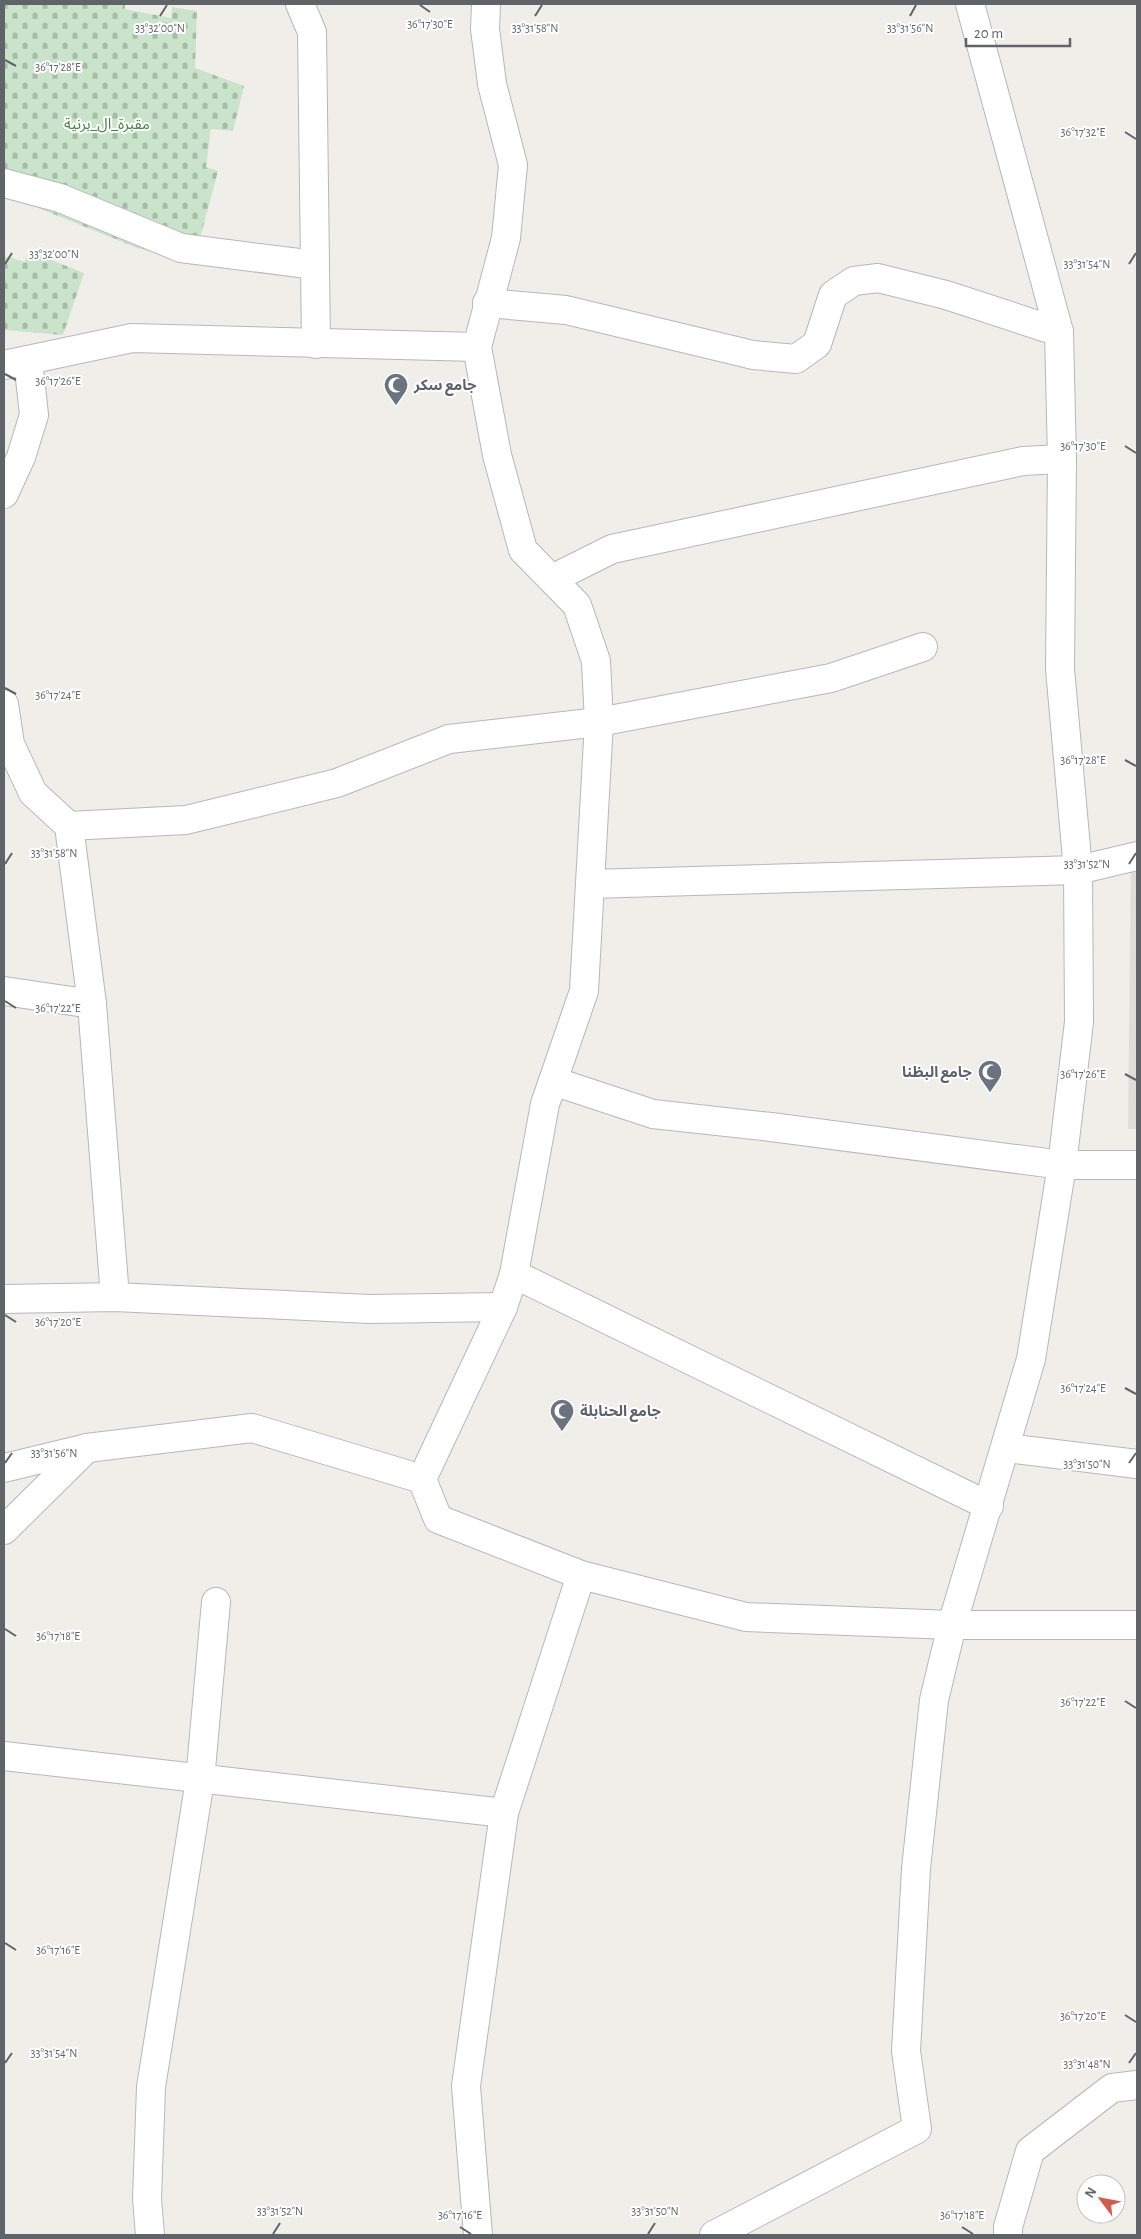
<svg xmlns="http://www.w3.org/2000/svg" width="1141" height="2239" font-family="'Alegreya Sans','Noto Sans Arabic',sans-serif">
<defs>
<pattern id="cemetery-stones" width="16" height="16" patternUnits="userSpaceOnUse" patternTransform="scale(1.25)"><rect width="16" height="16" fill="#c9e4ca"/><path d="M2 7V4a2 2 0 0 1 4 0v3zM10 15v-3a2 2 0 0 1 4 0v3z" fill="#a7bca8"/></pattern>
</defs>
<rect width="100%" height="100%" fill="#f0eee9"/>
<path fill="#dfddd7" d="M 1137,854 L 1137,1129 L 1128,1129 L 1131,856 Z"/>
<g fill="url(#cemetery-stones)">
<path d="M 4,4 L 125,4 L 125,9 L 171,18 L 172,7 L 197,11 L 195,68 L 244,86 L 233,131 L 211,129 L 206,167 L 218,171 L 194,261 L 137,248 L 4,194 Z"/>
<path d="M 29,251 L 84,273 L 63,335 L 4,330 L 4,256 L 25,262 Z"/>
</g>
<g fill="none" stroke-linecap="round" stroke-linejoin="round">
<defs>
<g id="minor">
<path d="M 300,4 L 312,32 L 316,344"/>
<path d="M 4,183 L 60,198 L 181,248 L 315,265"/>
<path d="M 487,303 L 566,310 L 753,355 L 796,359 L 817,344 L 833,295 L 854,281 L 878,278 L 946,295 L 1059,332"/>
<path d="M 4,365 L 132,338 L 477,347"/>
<path d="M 4,494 L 21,457 L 34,415 L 28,360"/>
<path d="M 552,579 L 612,549 L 1023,461 L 1062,459"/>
<path d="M 4,704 L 10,744 L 33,793 L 69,826 L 92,1004 L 115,1297"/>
<path d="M 69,826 L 186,820 L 337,783 L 449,739 L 599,722 L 831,678 L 923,647"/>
<path d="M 590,884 L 1078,870 L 1137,856"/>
<path d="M 4,991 L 92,1004"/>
<path d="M 553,1081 L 653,1114 L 771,1127 L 1062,1165 L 1137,1165"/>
<path d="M 514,1274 L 989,1506"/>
<path d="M 4,1299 L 115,1297 L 369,1309 L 503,1307"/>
<path d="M 1006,1448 L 1137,1464"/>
<path d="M 4,1468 L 87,1448 L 252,1428 L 422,1479 L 438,1519 L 581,1575 L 746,1617 L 952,1625 L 1137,1625"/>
<path d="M 422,1479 L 503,1307 L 514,1274 L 545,1104 L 584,991 L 599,722 L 596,661 L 577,605 L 523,550 L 497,455 L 477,347 L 506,238 L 513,165 L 492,84 L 485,29 L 486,4"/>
<path d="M 4,1530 L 87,1448"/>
<path d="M 4,1756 L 504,1813"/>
<path d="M 150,2235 L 147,2199 L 151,2087 L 200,1780 L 216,1602"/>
<path d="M 478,2235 L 466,2086 L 504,1813 L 581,1575"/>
<path d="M 714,2235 L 917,2129 L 906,2051 L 916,1869 L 934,1700 L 952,1625 L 1031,1359 L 1062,1165 L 1079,1022 L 1078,870 L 1060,669 L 1062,459 L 1059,332 L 970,4"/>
<path d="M 1008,2235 L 1008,2227 L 1030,2151 L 1112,2088 L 1137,2085"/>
</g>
</defs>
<use href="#minor" stroke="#b5b8bb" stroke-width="30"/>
<use href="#minor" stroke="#fff" stroke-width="28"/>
</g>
<path fill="none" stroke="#606367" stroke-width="2" d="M 420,5 L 430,12M 160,16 L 167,5M 535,16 L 542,5M 910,16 L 916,5M 5,60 L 16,66M 1125,132 L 1136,139M 5,264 L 12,253M 1129,264 L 1136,253M 5,374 L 16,380M 1125,446 L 1136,453M 5,688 L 16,694M 1125,760 L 1136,766M 5,864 L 12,853M 1129,864 L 1136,853M 5,1001 L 16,1008M 1125,1074 L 1136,1080M 5,1315 L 16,1322M 1125,1388 L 1136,1394M 5,1463 L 12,1453M 1129,1463 L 1136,1453M 5,1629 L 16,1636M 1125,1701 L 1136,1708M 5,1943 L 16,1950M 1125,2015 L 1136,2022M 5,2063 L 12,2053M 1129,2063 L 1136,2053M 460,2227 L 471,2234M 962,2227 L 973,2234M 273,2234 L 280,2223M 648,2234 L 655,2223"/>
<defs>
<symbol id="mosque-pin" viewBox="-11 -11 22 30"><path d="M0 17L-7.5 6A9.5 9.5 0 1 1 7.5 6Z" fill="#6b7280" stroke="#fff"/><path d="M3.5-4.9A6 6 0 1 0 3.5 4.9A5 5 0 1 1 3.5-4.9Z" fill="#fff"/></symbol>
</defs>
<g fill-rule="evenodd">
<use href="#mosque-pin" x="382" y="371" width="28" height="38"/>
<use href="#mosque-pin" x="976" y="1058" width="28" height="38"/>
<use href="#mosque-pin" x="548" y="1397" width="28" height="38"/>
</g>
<g text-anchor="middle" stroke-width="4" stroke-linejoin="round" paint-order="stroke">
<g font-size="15" fill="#428348" stroke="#fff">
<text x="107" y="129">مقبرة_ال_برنية</text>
</g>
<g font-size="15" font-weight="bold" fill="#5b616d" stroke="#fff" text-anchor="start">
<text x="414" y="390">جامع سكر</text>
<text x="972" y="1077" text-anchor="end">جامع البظنا</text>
<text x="580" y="1416">جامع الحنابلة</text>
</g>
</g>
<g font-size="12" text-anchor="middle" fill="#606367" stroke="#fff" stroke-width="4" stroke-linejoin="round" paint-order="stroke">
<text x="430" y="28">36°17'30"E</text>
<text x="160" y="32">33°32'00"N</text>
<text x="535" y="32">33°31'58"N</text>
<text x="910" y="32">33°31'56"N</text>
<text x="58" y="71">36°17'28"E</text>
<text x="1083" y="136">36°17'32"E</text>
<text x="54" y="258">33°32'00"N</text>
<text x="1087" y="268">33°31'54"N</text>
<text x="58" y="385">36°17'26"E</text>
<text x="1083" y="450">36°17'30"E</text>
<text x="58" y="699">36°17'24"E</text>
<text x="1083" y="764">36°17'28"E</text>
<text x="54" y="857">33°31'58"N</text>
<text x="1087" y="868">33°31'52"N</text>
<text x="58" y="1012">36°17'22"E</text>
<text x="1083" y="1078">36°17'26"E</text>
<text x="58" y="1326">36°17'20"E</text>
<text x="1083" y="1392">36°17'24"E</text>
<text x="54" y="1457">33°31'56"N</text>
<text x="1087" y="1468">33°31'50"N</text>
<text x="58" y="1640">36°17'18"E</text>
<text x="1083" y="1706">36°17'22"E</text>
<text x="58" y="1954">36°17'16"E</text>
<text x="1083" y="2020">36°17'20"E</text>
<text x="54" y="2057">33°31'54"N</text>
<text x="1087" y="2068">33°31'48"N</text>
<text x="280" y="2215">33°31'52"N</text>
<text x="655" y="2215">33°31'50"N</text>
<text x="460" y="2219">36°17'16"E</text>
<text x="962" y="2219">36°17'18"E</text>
</g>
<rect width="1141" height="2239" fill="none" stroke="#606367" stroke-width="10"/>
<g transform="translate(1101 2199) rotate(302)"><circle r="24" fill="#ffffff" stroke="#bfc1c2"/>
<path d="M0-4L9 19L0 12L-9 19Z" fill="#d45b4b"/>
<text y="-8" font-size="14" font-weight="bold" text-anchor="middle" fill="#606367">N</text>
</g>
<path d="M966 38v8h104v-8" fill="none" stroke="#606367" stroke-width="2.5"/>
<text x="974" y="38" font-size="15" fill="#606367" stroke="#ffffff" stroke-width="4" paint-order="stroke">20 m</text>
</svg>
